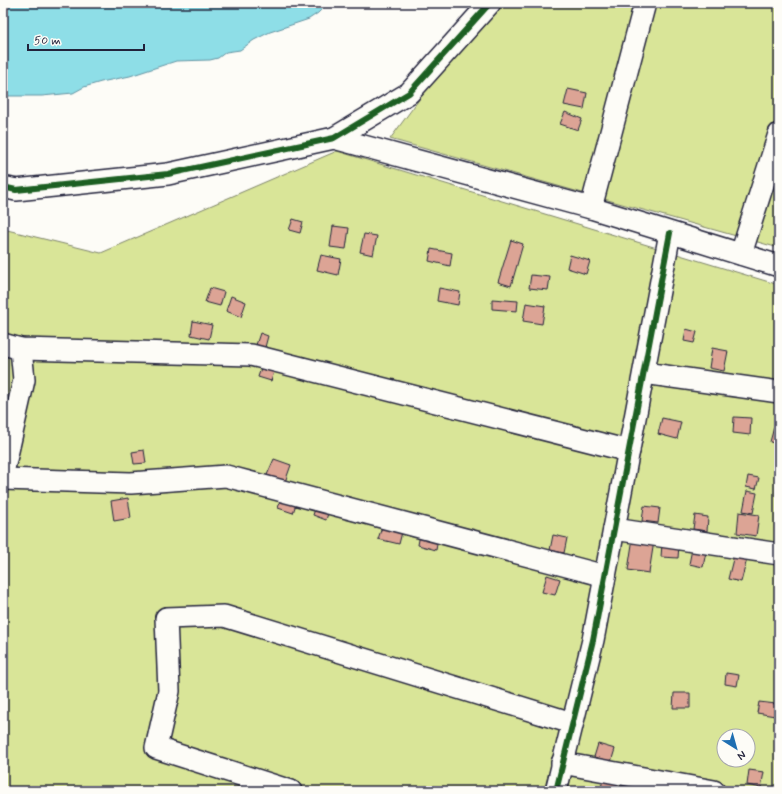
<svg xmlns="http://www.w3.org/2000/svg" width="782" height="794" font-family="Mynerve,sans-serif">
<rect width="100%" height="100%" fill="#fdfcf7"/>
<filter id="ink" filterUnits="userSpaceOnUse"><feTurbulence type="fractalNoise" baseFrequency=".025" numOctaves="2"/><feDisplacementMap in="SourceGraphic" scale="8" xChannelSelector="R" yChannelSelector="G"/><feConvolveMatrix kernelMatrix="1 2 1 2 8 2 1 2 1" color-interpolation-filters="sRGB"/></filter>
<g filter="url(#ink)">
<g fill="#d9e598" stroke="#7e846a" fill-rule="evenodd">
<path d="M 490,3 L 779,3 L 779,248 L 390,139 Z"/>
<path d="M 337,151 L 779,285 L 779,791 L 3,791 L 3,229 L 101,253 ZM 724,736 L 748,736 L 748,760 L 724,760 Z"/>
</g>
<path fill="#8edee7" stroke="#6393a2" d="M 3,3 L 328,3 L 318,13 L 309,19 L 270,32 L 254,40 L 240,50 L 226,52 L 218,58 L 210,60 L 176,61 L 130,76 L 101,82 L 84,87 L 73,93 L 42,96 L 3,96 Z"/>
<g fill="#dca495" stroke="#22223b">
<path d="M 568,89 L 587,93 L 584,109 L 564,105 Z"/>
<path d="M 565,112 L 582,119 L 578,130 L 560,124 Z"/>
<path d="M 293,219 L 303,222 L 300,233 L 289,230 Z"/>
<path d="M 333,226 L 349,228 L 346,249 L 330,247 Z"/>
<path d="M 364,234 L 377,236 L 373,255 L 360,252 Z"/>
<path d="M 511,240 L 523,244 L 511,286 L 498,282 Z"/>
<path d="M 431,249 L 452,253 L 450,266 L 429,261 Z"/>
<path d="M 321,255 L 341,259 L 338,275 L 317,270 Z"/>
<path d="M 570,255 L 590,261 L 586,274 L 567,268 Z"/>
<path d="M 531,275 L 550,277 L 548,290 L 529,288 Z"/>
<path d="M 210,288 L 224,292 L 220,306 L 205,302 Z"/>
<path d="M 439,288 L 460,292 L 458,305 L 437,301 Z"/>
<path d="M 231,296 L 246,302 L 241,317 L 226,311 Z"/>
<path d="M 492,299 L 518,301 L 517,311 L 492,309 Z"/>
<path d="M 526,303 L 545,306 L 542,324 L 523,321 Z"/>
<path d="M 193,321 L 212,325 L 209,339 L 191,335 Z"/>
<path d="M 686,329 L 697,332 L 694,343 L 684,341 Z"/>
<path d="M 260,333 L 268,336 L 264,351 L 255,348 Z"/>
<path d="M 712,348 L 728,351 L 724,371 L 709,368 Z"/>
<path d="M 262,365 L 275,369 L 271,381 L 258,377 Z"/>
<path d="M 734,417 L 751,418 L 750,435 L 733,433 Z"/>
<path d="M 662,418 L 681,422 L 677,439 L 658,434 Z"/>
<path d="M 774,427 L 779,429 L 779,444 L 770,442 Z"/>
<path d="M 144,450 L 146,463 L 134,464 L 132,452 Z"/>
<path d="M 274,459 L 291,465 L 285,482 L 267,475 Z"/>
<path d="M 748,476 L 759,478 L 756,489 L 746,487 Z"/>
<path d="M 747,491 L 757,493 L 753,513 L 743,511 Z"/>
<path d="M 282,496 L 297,501 L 293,513 L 278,508 Z"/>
<path d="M 128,498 L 131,518 L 114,521 L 111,501 Z"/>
<path d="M 316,506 L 329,510 L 326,520 L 313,515 Z"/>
<path d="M 644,506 L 660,508 L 658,523 L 642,521 Z"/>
<path d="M 739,512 L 759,515 L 756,536 L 737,533 Z"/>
<path d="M 695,515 L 708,517 L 707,531 L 693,529 Z"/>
<path d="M 382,527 L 402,532 L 399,544 L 378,539 Z"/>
<path d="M 420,534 L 438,538 L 436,550 L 418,545 Z"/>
<path d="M 553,535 L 567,538 L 564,553 L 550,550 Z"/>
<path d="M 633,538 L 654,541 L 649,573 L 628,570 Z"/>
<path d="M 662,544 L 679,545 L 678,558 L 661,557 Z"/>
<path d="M 692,549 L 706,552 L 703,567 L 689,564 Z"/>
<path d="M 734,555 L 747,559 L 741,582 L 728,579 Z"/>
<path d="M 547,575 L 560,579 L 555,595 L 542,592 Z"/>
<path d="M 726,673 L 739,675 L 737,686 L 725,684 Z"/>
<path d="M 674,693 L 690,693 L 690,708 L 673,708 Z"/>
<path d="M 759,702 L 776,704 L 775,716 L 757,713 Z"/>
<path d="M 598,744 L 615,749 L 611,762 L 594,757 Z"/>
<path d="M 749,770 L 764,772 L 761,788 L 747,785 Z"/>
<path d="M 603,778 L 618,781 L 616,791 L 601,789 Z"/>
</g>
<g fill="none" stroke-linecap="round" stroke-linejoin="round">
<defs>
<g id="minor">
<path d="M 334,138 L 591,208 L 779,266"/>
<path d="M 3,187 L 16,190 L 168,174 L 334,138 L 409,93 L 490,3"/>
<path d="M 591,208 L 645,3"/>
<path d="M 741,254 L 779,134"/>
<path d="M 3,344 L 21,349 L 251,355 L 629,451"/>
<path d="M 644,373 L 779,392"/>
<path d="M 3,473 L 24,380 L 21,349"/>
<path d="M 3,479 L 131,483 L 226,476 L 605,576"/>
<path d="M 614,529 L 779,554"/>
<path d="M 562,763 L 714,791"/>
<path d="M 291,791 L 156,748 L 169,691 L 166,618 L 224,616 L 572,723"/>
<path d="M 556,791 L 593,640 L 670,233"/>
</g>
</defs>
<use href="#minor" stroke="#22223b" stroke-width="24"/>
<use href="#minor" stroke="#fdfcf7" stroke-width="21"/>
<defs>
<g id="cycleway">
<path d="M 3,187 L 16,190 L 168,174 L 334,138 L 409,93 L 490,3"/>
<path d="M 556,791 L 593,640 L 670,233"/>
</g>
</defs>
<use href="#cycleway" stroke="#fdfcf7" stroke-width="8"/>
<use href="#cycleway" stroke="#1b5e20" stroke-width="6"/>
</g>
</g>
<rect width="782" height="794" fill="none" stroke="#fdfcf7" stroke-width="16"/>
<rect x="8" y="8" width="766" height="778" fill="none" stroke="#22223b" stroke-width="1.5" filter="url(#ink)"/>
<g transform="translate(736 748) rotate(143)"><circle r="19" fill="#fdfcf7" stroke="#a5a5ac"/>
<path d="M0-3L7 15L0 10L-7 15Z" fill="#1f6fb2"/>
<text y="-6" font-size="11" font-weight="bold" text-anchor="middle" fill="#22223b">N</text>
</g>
<path d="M28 44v6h116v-6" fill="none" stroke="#22223b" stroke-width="2"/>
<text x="34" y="44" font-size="12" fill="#22223b" stroke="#fdfcf7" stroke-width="3" paint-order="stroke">50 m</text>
</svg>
